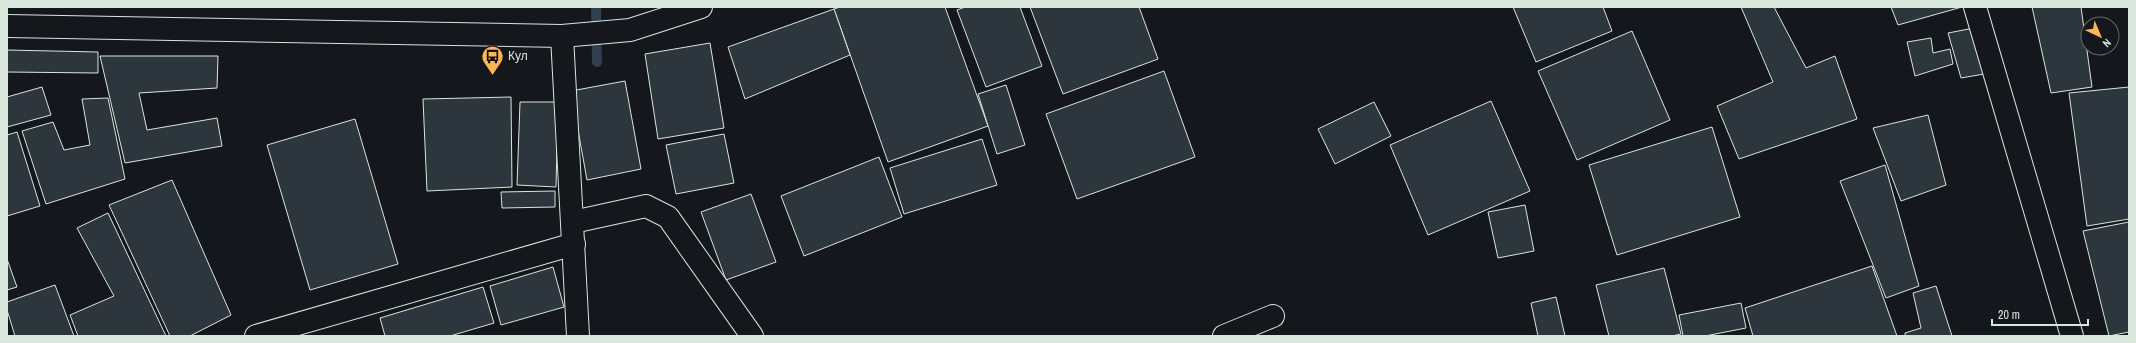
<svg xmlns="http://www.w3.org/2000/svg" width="2136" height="343" font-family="'Archivo Narrow',sans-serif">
<rect width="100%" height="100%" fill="#14181c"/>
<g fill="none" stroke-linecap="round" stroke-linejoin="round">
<path stroke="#2f3f4d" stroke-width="10" d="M 596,7 L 597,62"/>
</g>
<g fill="#2c363c" stroke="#d8e6dc">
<path d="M 840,7 L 945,7 L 988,126 L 888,162 L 834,9 Z"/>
<path d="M 965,7 L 1020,7 L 1042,66 L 986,87 L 957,10 Z"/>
<path d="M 1030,7 L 1139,7 L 1158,59 L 1063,94 Z"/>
<path d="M 1513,7 L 1603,7 L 1612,31 L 1536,62 Z"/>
<path d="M 1741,7 L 1774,7 L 1806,68 L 1835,56 L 1857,119 L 1739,159 L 1717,106 L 1773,82 Z"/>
<path d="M 1891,7 L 1962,7 L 1898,25 Z"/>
<path d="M 2032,7 L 2081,7 L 2092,87 L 2051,93 Z"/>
<path d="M 834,9 L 850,55 L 745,99 L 728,47 Z"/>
<path d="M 1979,27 L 1990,73 L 1961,78 L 1948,33 Z"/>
<path d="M 1632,31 L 1670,120 L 1577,160 L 1538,71 Z"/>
<path d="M 1931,38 L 1933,53 L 1950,49 L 1953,64 L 1915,76 L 1907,42 Z"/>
<path d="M 710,43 L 724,128 L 658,139 L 645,54 Z"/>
<path d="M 7,50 L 98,52 L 98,73 L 7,72 Z"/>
<path d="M 100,56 L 218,56 L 217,88 L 139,93 L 147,130 L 217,118 L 222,146 L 125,163 Z"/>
<path d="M 1164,71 L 1195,157 L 1077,199 L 1046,114 Z"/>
<path d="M 625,81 L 641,169 L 587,180 L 571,91 Z"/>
<path d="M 1006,85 L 1025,145 L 997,154 L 978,94 Z"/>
<path d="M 42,87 L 51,115 L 7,127 L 7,97 Z"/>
<path d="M 2129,87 L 2129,219 L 2087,226 L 2069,93 Z"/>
<path d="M 511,97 L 512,187 L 427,191 L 423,99 Z"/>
<path d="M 108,98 L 125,179 L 46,204 L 22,131 L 53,122 L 64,150 L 90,145 L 82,99 Z"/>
<path d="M 1491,101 L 1530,191 L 1428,235 L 1390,145 Z"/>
<path d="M 520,102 L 558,102 L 556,187 L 517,185 Z"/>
<path d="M 1374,102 L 1391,136 L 1335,164 L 1318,129 Z"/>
<path d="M 1928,115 L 1946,185 L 1901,201 L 1873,128 Z"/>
<path d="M 355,119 L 398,264 L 310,290 L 267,145 Z"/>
<path d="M 1712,127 L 1740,217 L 1617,255 L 1589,165 Z"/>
<path d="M 17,132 L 40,206 L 7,216 L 7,135 Z"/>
<path d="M 724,134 L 734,183 L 676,194 L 666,145 Z"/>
<path d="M 982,139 L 997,185 L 904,214 L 890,168 Z"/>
<path d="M 879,157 L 902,217 L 804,256 L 781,196 Z"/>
<path d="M 1885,165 L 1919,286 L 1886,298 L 1840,181 Z"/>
<path d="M 172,180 L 231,315 L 190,336 L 170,336 L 109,205 Z"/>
<path d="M 555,191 L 555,207 L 502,208 L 501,192 Z"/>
<path d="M 751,194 L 776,262 L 726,280 L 701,212 Z"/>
<path d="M 1525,205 L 1534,251 L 1498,258 L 1488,212 Z"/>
<path d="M 108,213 L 166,336 L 78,336 L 70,315 L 114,296 L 77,228 Z"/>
<path d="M 2129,222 L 2129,332 L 2109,336 L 2083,231 Z"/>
<path d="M 7,259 L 17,287 L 7,290 Z"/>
<path d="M 1872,266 L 1897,336 L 1753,336 L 1745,308 Z"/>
<path d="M 553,267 L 564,307 L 501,325 L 490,286 Z"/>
<path d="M 1664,268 L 1681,334 L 1672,336 L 1609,336 L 1596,285 Z"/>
<path d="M 55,285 L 74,336 L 15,336 L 7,310 L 7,302 Z"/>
<path d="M 1936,286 L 1952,336 L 1905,336 L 1905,333 L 1921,328 L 1913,293 Z"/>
<path d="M 483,287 L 494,323 L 450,336 L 385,336 L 380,318 Z"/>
<path d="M 1556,297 L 1565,336 L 1538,336 L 1531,303 Z"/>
<path d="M 1741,303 L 1746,328 L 1705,336 L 1683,336 L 1679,315 Z"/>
</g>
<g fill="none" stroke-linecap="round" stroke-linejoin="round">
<defs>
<g id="minor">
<path d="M 1975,7 L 2072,336"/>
<path d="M 7,26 L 562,36 L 630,30 L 701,7"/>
<path d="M 562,36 L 578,336"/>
<path d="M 573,222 L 646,206 L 668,217 L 752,336"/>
<path d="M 256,336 L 574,244"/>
<path d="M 1224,336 L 1273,316"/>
</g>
</defs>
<use href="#minor" stroke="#d8e6dc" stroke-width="24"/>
<use href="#minor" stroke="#14181c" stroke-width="22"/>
</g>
<defs>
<symbol id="bus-pin" viewBox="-11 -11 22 30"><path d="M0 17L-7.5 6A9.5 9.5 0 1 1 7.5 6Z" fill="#ffb74d" stroke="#14181c"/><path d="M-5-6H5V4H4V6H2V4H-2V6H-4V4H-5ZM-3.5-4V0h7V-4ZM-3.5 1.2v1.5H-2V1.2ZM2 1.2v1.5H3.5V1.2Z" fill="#111"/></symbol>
</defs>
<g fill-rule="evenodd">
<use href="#bus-pin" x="480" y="44" width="25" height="34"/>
</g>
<g text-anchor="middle" stroke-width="3" stroke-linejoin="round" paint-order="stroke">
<g font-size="12" fill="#d8e6dc" stroke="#14181c" text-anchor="start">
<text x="508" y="60">Кул</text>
</g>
</g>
<rect width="2136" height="343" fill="none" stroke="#d8e6dc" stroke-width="16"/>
<g transform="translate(2100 36) rotate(136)"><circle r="19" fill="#14181c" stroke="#626a69"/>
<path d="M0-3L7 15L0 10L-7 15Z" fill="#ffb74d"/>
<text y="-6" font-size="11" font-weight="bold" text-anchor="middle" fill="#d8e6dc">N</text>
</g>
<path d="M1992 319v6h96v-6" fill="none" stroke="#d8e6dc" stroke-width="2"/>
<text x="1998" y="319" font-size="12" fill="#d8e6dc" stroke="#14181c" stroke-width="3" paint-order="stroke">20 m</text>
</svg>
